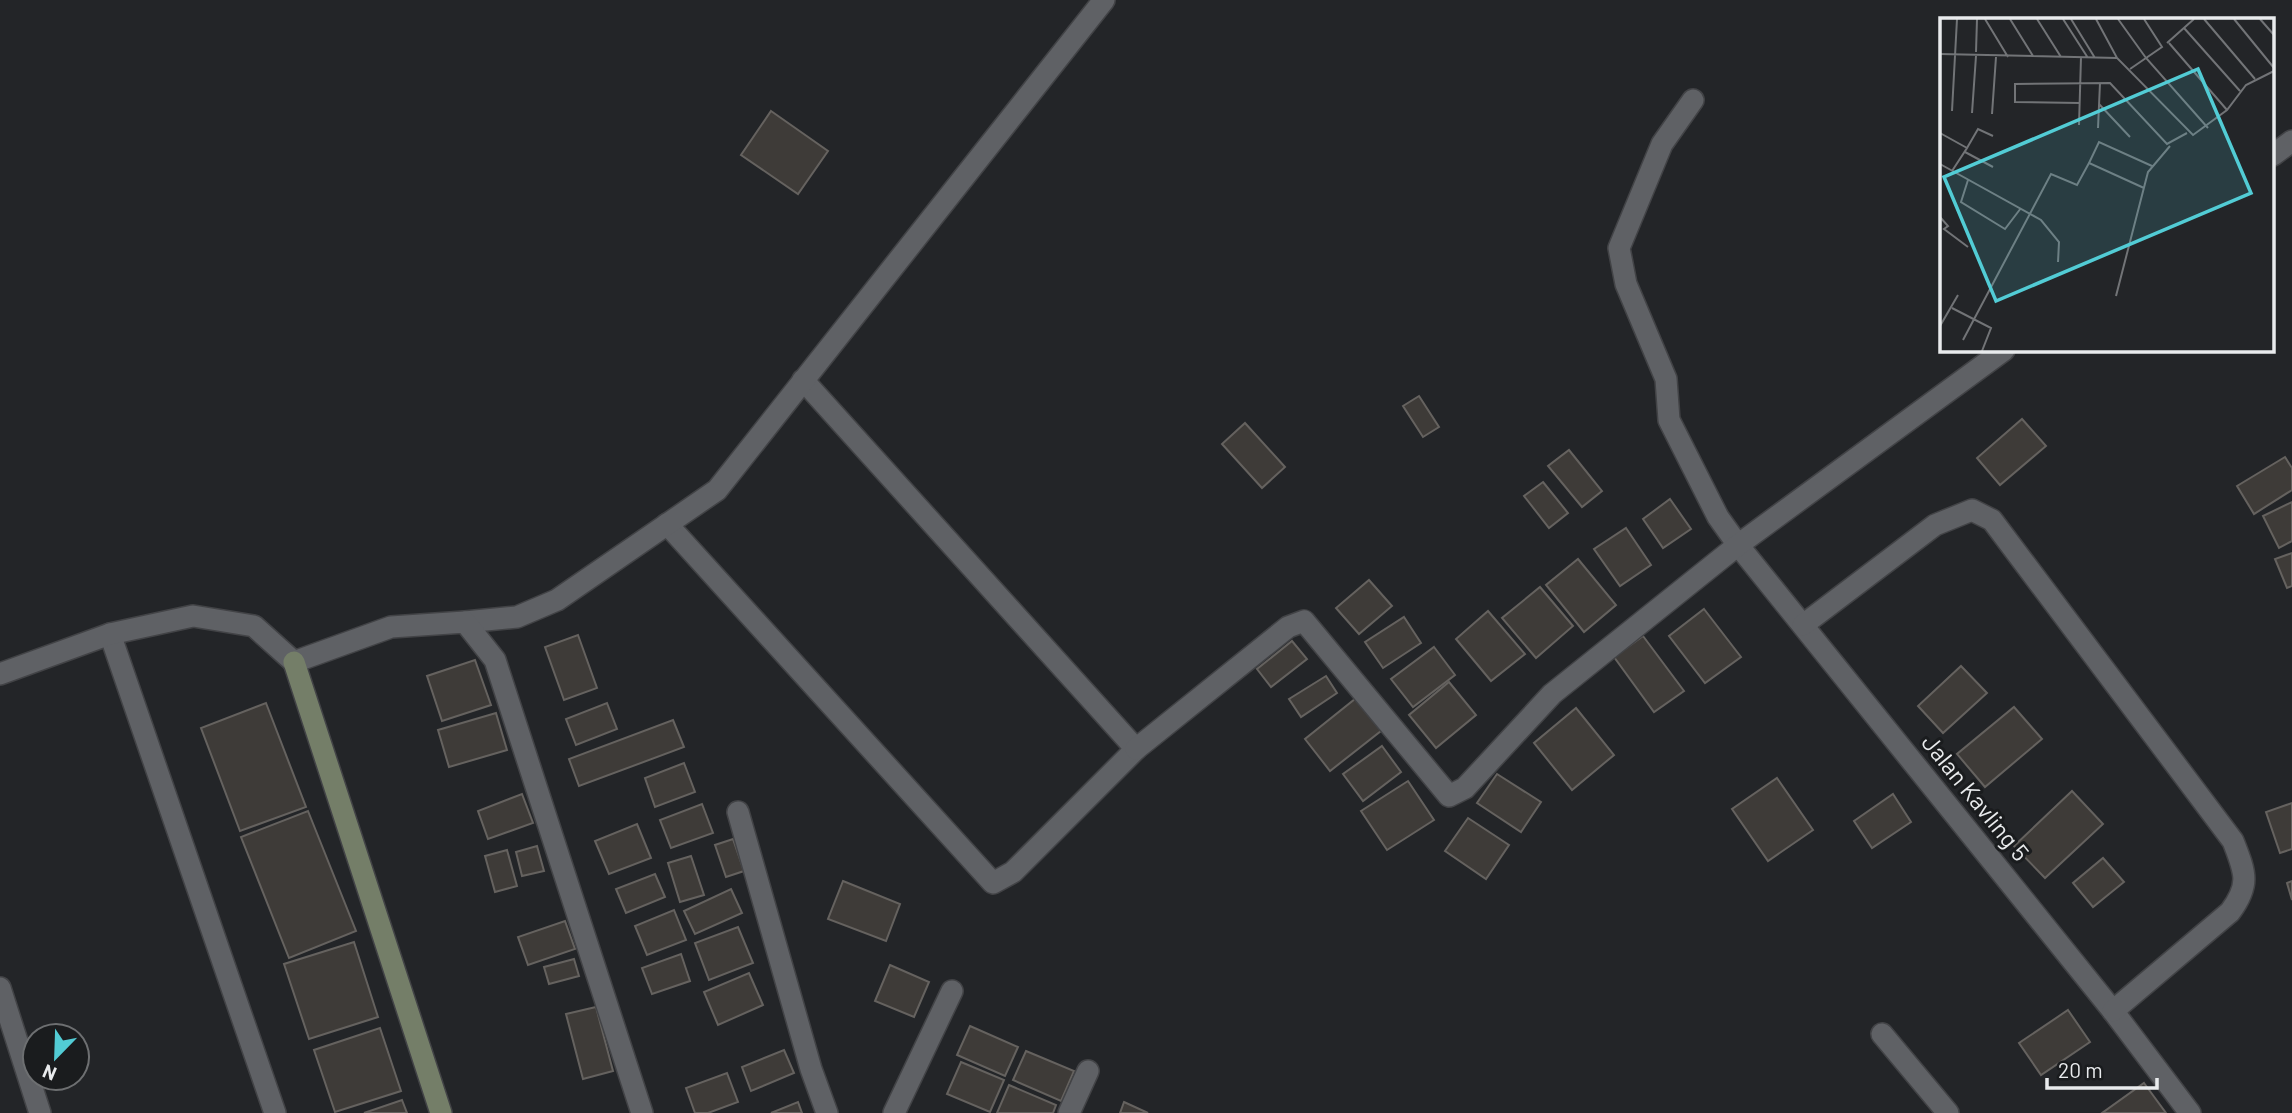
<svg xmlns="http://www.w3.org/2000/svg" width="2292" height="1113" font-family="Barlow,sans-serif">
<rect width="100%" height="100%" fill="#232528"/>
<g fill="#3e3b38" stroke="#65625f" stroke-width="2">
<path d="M 771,111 L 828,151 L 798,194 L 741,155 Z"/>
<path d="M 1419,396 L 1439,427 L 1423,437 L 1403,406 Z"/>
<path d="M 2022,419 L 2046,446 L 2000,485 L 1977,458 Z"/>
<path d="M 1245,423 L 1285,467 L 1262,488 L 1222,444 Z"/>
<path d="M 1569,450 L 1602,491 L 1582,507 L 1548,466 Z"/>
<path d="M 2285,457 L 2292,468 L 2292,490 L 2254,514 L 2237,486 Z"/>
<path d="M 1543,482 L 1568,513 L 1549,528 L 1524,496 Z"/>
<path d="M 1670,499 L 1691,529 L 1663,548 L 1643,519 Z"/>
<path d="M 2292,502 L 2292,541 L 2279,548 L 2263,516 Z"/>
<path d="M 1626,528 L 1651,565 L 1620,586 L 1594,549 Z"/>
<path d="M 2292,553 L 2292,586 L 2287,588 L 2275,559 Z"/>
<path d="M 1578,559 L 1616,605 L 1584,632 L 1546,585 Z"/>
<path d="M 1369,580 L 1392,606 L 1359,634 L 1336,608 Z"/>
<path d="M 1540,587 L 1573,626 L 1536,658 L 1502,618 Z"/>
<path d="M 1704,609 L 1741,657 L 1705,683 L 1669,636 Z"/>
<path d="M 1488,611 L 1525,654 L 1491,681 L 1456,639 Z"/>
<path d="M 1404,617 L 1421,643 L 1383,668 L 1365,642 Z"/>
<path d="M 578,635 L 597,688 L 564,700 L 545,647 Z"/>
<path d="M 1643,636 L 1684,691 L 1654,712 L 1614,657 Z"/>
<path d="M 1292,641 L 1307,659 L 1271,687 L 1257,669 Z"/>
<path d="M 1434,647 L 1455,675 L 1413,707 L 1391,679 Z"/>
<path d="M 475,660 L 491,705 L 442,721 L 427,676 Z"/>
<path d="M 1961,666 L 1987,693 L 1943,733 L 1918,706 Z"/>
<path d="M 1326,676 L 1337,693 L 1301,717 L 1289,699 Z"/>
<path d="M 1449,682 L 1476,715 L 1436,748 L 1409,715 Z"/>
<path d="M 1360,695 L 1386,727 L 1330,771 L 1305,739 Z"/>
<path d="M 266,703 L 306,807 L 240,831 L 201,728 Z"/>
<path d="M 607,703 L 617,729 L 576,745 L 566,719 Z"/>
<path d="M 2014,707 L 2042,739 L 1985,787 L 1957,754 Z"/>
<path d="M 1576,708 L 1614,755 L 1572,790 L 1534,743 Z"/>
<path d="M 496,713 L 507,750 L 449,767 L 438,730 Z"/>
<path d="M 673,720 L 684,747 L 579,786 L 569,759 Z"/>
<path d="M 1382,746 L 1401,772 L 1363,801 L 1343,774 Z"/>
<path d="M 684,763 L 695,792 L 655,807 L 645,778 Z"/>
<path d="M 1497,774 L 1541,802 L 1521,832 L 1477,803 Z"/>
<path d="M 1777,778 L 1813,830 L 1768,861 L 1732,809 Z"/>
<path d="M 1408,781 L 1434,820 L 1387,850 L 1361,811 Z"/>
<path d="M 2072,791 L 2103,824 L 2045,878 L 2014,846 Z"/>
<path d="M 522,794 L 533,823 L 488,839 L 478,811 Z"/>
<path d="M 1893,794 L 1911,822 L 1872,848 L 1854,821 Z"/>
<path d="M 2292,803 L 2292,849 L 2280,853 L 2266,812 Z"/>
<path d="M 702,804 L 713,833 L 671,848 L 660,820 Z"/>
<path d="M 308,811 L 356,931 L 289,958 L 241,837 Z"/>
<path d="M 1468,818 L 1509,845 L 1486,879 L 1445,851 Z"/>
<path d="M 637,824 L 651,858 L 609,874 L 595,841 Z"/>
<path d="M 733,839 L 744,871 L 726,877 L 715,845 Z"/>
<path d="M 537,846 L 544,871 L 522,876 L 516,852 Z"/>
<path d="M 507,850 L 517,886 L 495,892 L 485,856 Z"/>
<path d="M 691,856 L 704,895 L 680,902 L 668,863 Z"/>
<path d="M 2103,858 L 2124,882 L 2093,907 L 2073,883 Z"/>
<path d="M 655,874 L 665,897 L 626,913 L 616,889 Z"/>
<path d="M 843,881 L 900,904 L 886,941 L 828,919 Z"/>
<path d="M 2292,881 L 2292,900 L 2287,883 Z"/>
<path d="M 731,889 L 742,913 L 695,934 L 684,911 Z"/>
<path d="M 674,910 L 686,940 L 647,955 L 635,926 Z"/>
<path d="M 565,921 L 575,949 L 528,965 L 518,937 Z"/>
<path d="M 738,927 L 753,963 L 709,980 L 695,943 Z"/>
<path d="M 354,942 L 378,1017 L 309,1039 L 284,964 Z"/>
<path d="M 681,954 L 690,981 L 652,994 L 642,968 Z"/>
<path d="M 574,959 L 579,976 L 549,984 L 544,967 Z"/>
<path d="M 890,965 L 929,982 L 914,1017 L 875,1001 Z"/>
<path d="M 749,973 L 763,1005 L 718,1025 L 704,992 Z"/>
<path d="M 596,1007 L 613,1071 L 583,1079 L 566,1014 Z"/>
<path d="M 2068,1010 L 2090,1042 L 2041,1075 L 2019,1043 Z"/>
<path d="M 970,1026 L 1018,1047 L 1005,1076 L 957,1055 Z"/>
<path d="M 380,1028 L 401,1091 L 335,1112 L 314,1050 Z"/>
<path d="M 784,1050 L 794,1073 L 751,1091 L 742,1067 Z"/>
<path d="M 1026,1051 L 1074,1071 L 1061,1101 L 1013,1080 Z"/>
<path d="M 961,1062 L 1004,1080 L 990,1112 L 947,1094 Z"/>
<path d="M 727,1073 L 738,1102 L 708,1113 L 695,1113 L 686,1088 Z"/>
<path d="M 2144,1083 L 2166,1113 L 2102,1113 Z"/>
<path d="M 1009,1085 L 1056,1105 L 1053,1113 L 997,1113 Z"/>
<path d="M 402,1100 L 407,1113 L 364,1113 Z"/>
<path d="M 798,1102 L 802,1113 L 771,1113 Z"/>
<path d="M 1124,1102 L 1148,1113 L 1120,1113 Z"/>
</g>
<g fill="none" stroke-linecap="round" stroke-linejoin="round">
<defs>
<g id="street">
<path d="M 1693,100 L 1662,144 L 1619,248 L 1626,284 L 1666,379 L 1669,420 L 1718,517 L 1738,545 L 2113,1011 L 2190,1113"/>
<path d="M 2273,155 L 2292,141"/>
<path d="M 667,524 L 993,883 L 1013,872 L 1136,749 L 803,380"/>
<path d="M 465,622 L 517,617 L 557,600 L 717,490 L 1104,0"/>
<path d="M 1803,625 L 1935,525 L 1972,510 L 1992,520 L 2233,841 C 2245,872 2251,884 2230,912 L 2113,1011"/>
<path d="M 110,634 L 275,1113"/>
<path d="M 0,674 L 110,634 L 193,616 L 254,626 L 294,662 L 391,627 L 465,622 L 495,660 L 642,1113"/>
<path d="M 1136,749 L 1288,627 L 1304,621 L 1449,796 L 1465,788 L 1552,694 L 1738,545 L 2004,350"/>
<path d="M 738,812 L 811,1069 L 827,1113"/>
<path d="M 0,988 L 40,1113"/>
<path d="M 1882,1034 L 1948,1113"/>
<path d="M 894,1113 L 952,991"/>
<path d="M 1069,1113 L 1088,1071"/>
</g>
<path id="secondary" d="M 294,662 L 441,1113"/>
</defs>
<use href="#street" stroke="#424346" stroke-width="24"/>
<use href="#secondary" stroke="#424346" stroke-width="24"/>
<use href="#street" stroke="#5f6165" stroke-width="21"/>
<use href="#secondary" stroke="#747e68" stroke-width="21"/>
</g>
<g text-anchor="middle" stroke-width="6" stroke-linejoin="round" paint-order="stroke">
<g font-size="24" fill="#e9ebed" stroke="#1a1c1e">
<text transform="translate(1975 798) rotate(51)" y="8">Jalan Kavling 5</text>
</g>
</g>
<g transform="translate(1940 18)">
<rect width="334" height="334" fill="#232528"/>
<path fill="none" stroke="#727477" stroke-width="2" d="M 45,1 L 68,39M 70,1 L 93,38M 97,1 L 121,39M 123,1 L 148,40M 131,1 L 155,40M 156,1 L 177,40 L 253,117 L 287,92 L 306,67 L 334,53M 178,1 L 206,40 L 268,110M 264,1 L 315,61M 294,1 L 334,50M 320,1 L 334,17M 244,10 L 300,73M 227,25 L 254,1M 229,25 L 287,92M 36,34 L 37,1M 0,36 L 177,40M 190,51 L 222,29 L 204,1M 140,85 L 75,84 L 75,66 L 170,65 L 227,126 L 247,115M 159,86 L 190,119M 12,93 L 17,1M 32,95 L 36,38M 52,96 L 56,39M 139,107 L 141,39M 158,110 L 160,65M 0,115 L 27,130 L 12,153M 27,130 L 38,111 L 53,118M 25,134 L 53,149M 0,146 L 101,202 L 119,224 L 118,244M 28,162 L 21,184 L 65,211 L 81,190M 204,170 L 149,145 L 159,124 L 212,148M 0,199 L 8,208 L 4,211 L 28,229M 176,278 L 208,154 L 230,128M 12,290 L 51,310 L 42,333M 0,308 L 18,277M 23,322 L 111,156 L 137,167 L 149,145"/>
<path fill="#52ccd5" fill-opacity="0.15" stroke="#52ccd5" stroke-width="3.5" d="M 258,51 L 311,175 L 56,283 L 4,159 Z"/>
<rect width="334" height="334" fill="none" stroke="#e9ebed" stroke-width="3.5"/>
</g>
<g transform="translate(56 1057) rotate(203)"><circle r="33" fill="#1a1c1e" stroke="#6d6f71" stroke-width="2"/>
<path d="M0-5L12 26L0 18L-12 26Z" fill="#52ccd5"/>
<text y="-10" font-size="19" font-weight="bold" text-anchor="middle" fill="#e9ebed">N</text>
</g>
<path d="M2047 1078v10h110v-10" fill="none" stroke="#e9ebed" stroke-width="3.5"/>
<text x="2058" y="1078" font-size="21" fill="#e9ebed" stroke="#1a1c1e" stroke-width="5" paint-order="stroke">20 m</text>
</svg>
